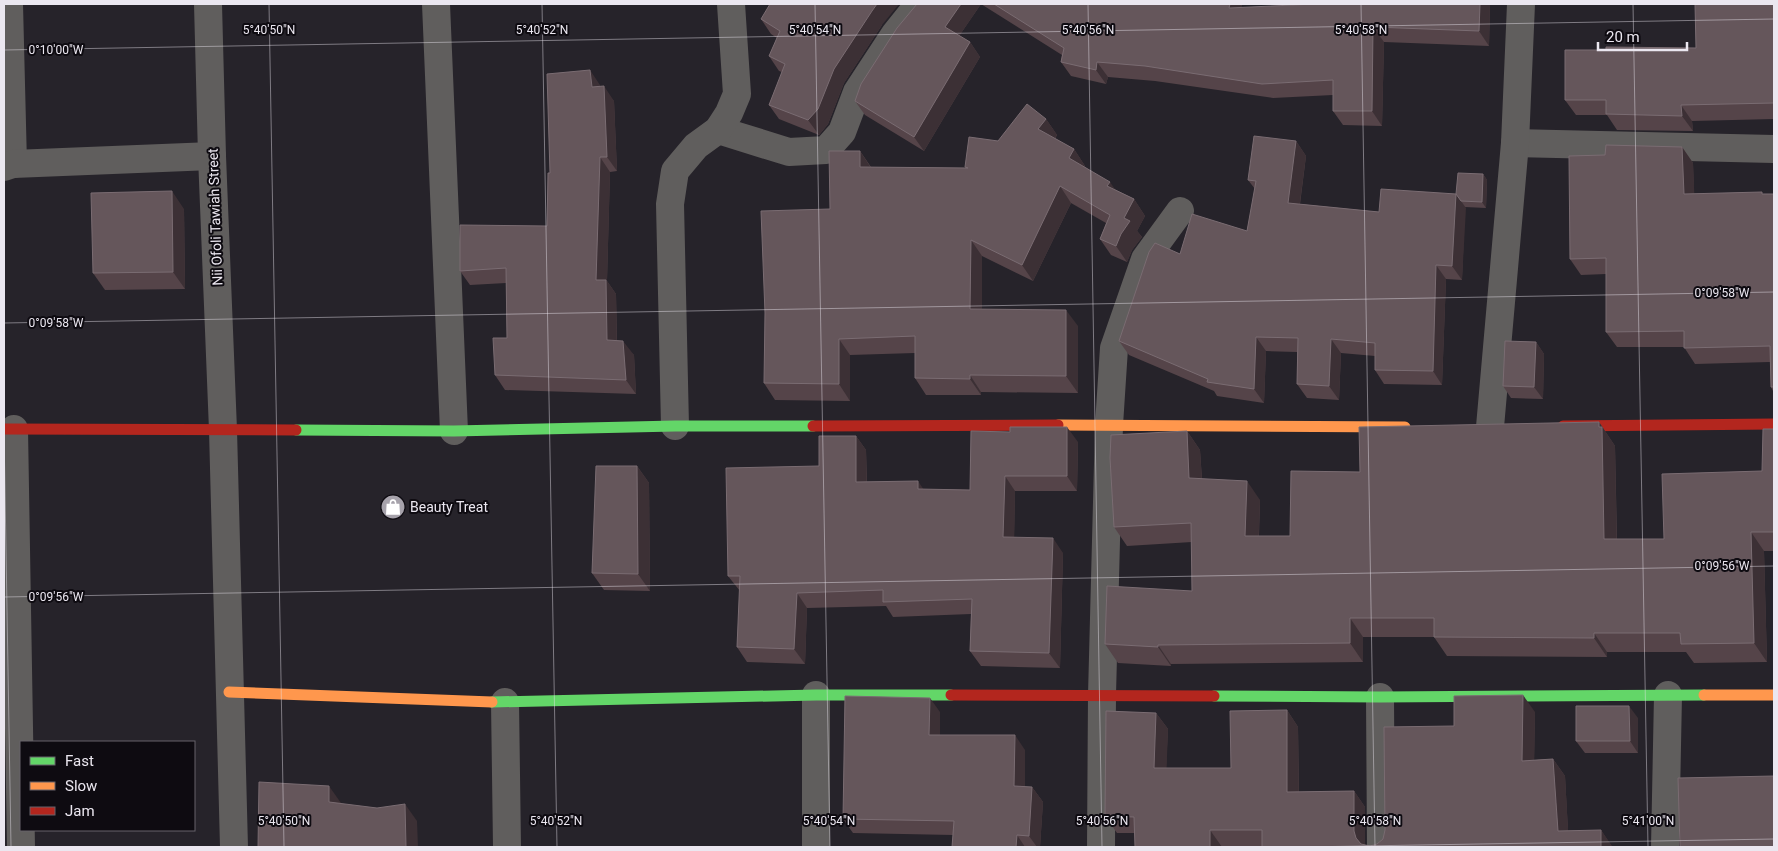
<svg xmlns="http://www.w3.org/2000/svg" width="1778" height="851" font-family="Roboto,sans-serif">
<rect width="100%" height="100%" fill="#26232a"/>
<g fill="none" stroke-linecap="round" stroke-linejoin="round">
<g stroke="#605e5d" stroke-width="28">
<path d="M 9,4 L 13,164"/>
<path d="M 208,4 L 212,156 L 223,430 L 234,847"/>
<path d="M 436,4 L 454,431"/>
<path d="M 718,130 L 789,152 L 826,150 L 842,132 L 857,92 L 895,34 L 919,4"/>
<path d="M 1515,143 L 1774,149"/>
<path d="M 4,167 L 13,164 L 212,156"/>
<path d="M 675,426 L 670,204 L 675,171 L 696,146 L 718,130 L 729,113 L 737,94 L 731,4"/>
<path d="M 1490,427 L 1515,143 L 1521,4"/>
<path d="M 14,429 L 21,847"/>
<path d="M 816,695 L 816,847"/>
<path d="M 1380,697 L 1381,847"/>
<path d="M 505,702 L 507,847"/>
<path d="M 1101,847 L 1102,695 L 1109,425 L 1114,348 L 1145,259 L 1180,211"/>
<path d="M 1665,847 L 1668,695"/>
</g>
<g stroke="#63d668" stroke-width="11">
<path d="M 296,430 L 454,431 L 675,426 L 813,426"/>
<path d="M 1214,696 L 1380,697 L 1704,695"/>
<path d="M 492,702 L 816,695 L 951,695"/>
</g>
<g stroke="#ff974d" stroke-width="11">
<path d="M 1058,425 L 1405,427"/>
<path d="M 229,692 L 492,702"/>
<path d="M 1704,695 L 1774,695"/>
</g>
<g stroke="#b3261e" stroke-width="11">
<path d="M 813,426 L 1058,425"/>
<path d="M 1563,426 L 1774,424"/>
<path d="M 4,429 L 296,430"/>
<path d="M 951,695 L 1214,696"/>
</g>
</g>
<g fill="#554449">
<path d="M 917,4 L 1242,4 L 1241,8 L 1490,4 L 1489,46 L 1384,42 L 1382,126 L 1343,125 L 1333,111 L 1333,95 L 1273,98 L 1155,81 L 1108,77 L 1106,84 L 1071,76 L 1061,62 L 1062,55 L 981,4 L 959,36 L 970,42 L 980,57 L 924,151 L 865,115 L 855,101 Z"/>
<path d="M 1774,4 L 1774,119 L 1692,121 L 1693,131 L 1617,130 L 1607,115 L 1576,115 L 1565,100 L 1696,48 Z"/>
<path d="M 761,19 L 882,25 L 844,83 L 828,124 L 819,135 L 779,119 L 769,105 L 782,72 L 779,71 L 769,56 L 777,38 L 771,34 Z"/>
<path d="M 600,85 L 600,87 L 614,101 L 617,171 L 610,172 L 607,281 L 616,294 L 617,341 L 634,355 L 636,394 L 505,390 L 495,375 L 507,338 L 506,283 L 470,285 L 460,271 L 547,226 L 550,173 Z"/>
<path d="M 1046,119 L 1057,135 L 1055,139 L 1074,149 L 1085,166 L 1085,167 L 1116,190 L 1134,199 L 1145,216 L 1137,231 L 1142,237 L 1132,250 L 1127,262 L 1111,255 L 1100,239 L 1106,223 L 1071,203 L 1033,281 L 982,256 L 982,309 L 1078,326 L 1078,393 L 981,392 L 981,395 L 926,395 L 915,378 L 915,353 L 850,355 L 850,401 L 775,400 L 764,383 L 830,209 L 860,151 L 871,167 L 966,168 L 965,167 L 998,141 Z"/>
<path d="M 1296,141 L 1306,156 L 1300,204 L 1379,212 L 1456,194 L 1483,174 L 1487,180 L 1486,208 L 1465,207 L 1462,280 L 1446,279 L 1442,385 L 1384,384 L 1375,370 L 1375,356 L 1341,353 L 1339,400 L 1307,398 L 1297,384 L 1297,352 L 1266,351 L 1264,403 L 1217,396 L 1214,391 L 1129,355 L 1119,341 L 1180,254 L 1247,231 L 1255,189 L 1248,180 Z"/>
<path d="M 1682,147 L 1693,163 L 1694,194 L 1774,194 L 1774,393 L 1771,387 L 1770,362 L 1695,364 L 1684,347 L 1617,347 L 1606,332 L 1606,274 L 1581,275 L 1570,259 L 1605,155 Z"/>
<path d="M 184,209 L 185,289 L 105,290 L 93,273 Z"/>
<path d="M 1536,342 L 1544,354 L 1543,399 L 1511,398 L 1503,386 Z"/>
<path d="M 1599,422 L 1615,446 L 1617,539 L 1664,539 L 1762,471 L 1774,429 L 1774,551 L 1764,551 L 1767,662 L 1694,663 L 1686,652 L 1607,652 L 1607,657 L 1447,656 L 1434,637 L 1363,637 L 1363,662 L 1171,664 L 1171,666 L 1118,663 L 1105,644 L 1192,591 L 1192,542 L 1127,546 L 1114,527 L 1187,431 L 1200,450 L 1202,479 L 1260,500 L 1259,536 L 1290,536 L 1360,472 Z"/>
<path d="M 856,436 L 866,450 L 867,482 L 924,489 L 970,490 L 1078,442 L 1077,491 L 1015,491 L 1014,537 L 1063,553 L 1060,668 L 981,666 L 970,651 L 971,614 L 893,617 L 886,606 L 807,608 L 805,664 L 747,662 L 737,647 L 740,591 L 728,576 L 819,466 Z"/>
<path d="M 637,466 L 649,483 L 650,591 L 604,590 L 592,573 Z"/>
<path d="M 1287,710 L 1298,727 L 1299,792 L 1354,791 L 1365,807 L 1365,845 L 1370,846 L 1377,844 L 1383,839 L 1454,726 L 1535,712 L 1534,760 L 1553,759 L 1565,776 L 1568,831 L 1601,830 L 1612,847 L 1222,847 L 1135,833 L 1117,833 L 1105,816 L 1156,713 L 1168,729 L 1166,768 L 1231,768 Z"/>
<path d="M 940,712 L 940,735 L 1025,750 L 1025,787 L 1032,787 L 1043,802 L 1040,847 L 952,847 L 953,835 L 853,833 L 843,819 Z"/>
<path d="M 1638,718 L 1638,753 L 1585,753 L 1576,741 Z"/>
</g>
<g fill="#3c3035">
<path d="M 877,4 L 899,4 L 882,25 L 844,83 L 828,124 L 819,135 L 808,120 L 834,69 L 872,11 Z"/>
<path d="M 961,4 L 981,4 L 955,42 L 945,27 Z"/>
<path d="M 1230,4 L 1242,4 L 1239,23 L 1229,8 Z"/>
<path d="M 1480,4 L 1490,4 L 1489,46 L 1479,31 Z"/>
<path d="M 1373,27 L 1384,42 L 1382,126 L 1372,111 Z"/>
<path d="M 970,42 L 980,57 L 924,151 L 914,137 Z"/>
<path d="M 1097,62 L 1108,77 L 1106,84 L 1096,70 Z"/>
<path d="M 590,70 L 600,85 L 602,102 L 592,87 Z"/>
<path d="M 604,86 L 614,101 L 617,171 L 607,157 Z"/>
<path d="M 1681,105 L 1692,121 L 1693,131 L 1682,116 Z"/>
<path d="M 1046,119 L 1057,135 L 1049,146 L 1038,129 Z"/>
<path d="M 1296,141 L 1306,156 L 1298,217 L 1288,203 Z"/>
<path d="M 1682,147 L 1693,163 L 1695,210 L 1684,194 Z"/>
<path d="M 1074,149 L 1085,166 L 1081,175 L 1069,158 Z"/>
<path d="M 860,151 L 871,168 L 860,167 Z"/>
<path d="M 600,157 L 610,172 L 607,281 L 616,294 L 617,355 L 607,340 L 596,280 Z"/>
<path d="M 1483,174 L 1487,180 L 1486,208 L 1482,202 Z"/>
<path d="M 1110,182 L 1121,198 L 1107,186 Z"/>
<path d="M 1060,186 L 1071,203 L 1033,281 L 1022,265 Z"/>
<path d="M 172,191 L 184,209 L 185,289 L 173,272 Z"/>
<path d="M 1456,194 L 1466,208 L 1462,280 L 1452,266 Z"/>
<path d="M 1134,199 L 1145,216 L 1137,231 L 1142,237 L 1132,250 L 1127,262 L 1116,246 L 1124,218 Z"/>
<path d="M 971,240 L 982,256 L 982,325 L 970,309 Z"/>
<path d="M 1436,265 L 1446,279 L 1442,385 L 1433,371 Z"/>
<path d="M 1066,310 L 1078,326 L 1078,393 L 1066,376 Z"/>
<path d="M 1256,337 L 1266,351 L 1264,403 L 1254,389 Z"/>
<path d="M 839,339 L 850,355 L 850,401 L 839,384 Z"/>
<path d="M 1331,339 L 1341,353 L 1339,400 L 1329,386 Z"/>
<path d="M 623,341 L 634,355 L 636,394 L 626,380 Z"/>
<path d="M 1536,342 L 1544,354 L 1543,399 L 1534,387 Z"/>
<path d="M 970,375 L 981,392 L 981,395 L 970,379 Z"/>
<path d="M 1599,422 L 1615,446 L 1617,558 L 1604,539 Z"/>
<path d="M 1067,427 L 1078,442 L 1077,491 L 1067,476 Z"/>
<path d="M 1187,431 L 1200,450 L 1203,497 L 1189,478 Z"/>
<path d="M 856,436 L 866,450 L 867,497 L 856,482 Z"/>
<path d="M 637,466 L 649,483 L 650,591 L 638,574 Z"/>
<path d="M 1005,476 L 1015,491 L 1014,552 L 1003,537 Z"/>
<path d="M 918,481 L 928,496 L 918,489 Z"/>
<path d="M 1247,481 L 1260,500 L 1258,555 L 1245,536 Z"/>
<path d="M 1751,532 L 1764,551 L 1767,662 L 1754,643 Z"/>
<path d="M 1053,538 L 1063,553 L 1060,668 L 1049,653 Z"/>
<path d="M 797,593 L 807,608 L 805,664 L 794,649 Z"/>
<path d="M 1350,618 L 1363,637 L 1363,662 L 1350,643 Z"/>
<path d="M 1594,633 L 1607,652 L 1607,657 L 1594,638 Z"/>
<path d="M 1158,645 L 1171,664 L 1171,666 L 1158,647 Z"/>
<path d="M 1523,695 L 1535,712 L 1534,778 L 1522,761 Z"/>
<path d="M 930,698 L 940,712 L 940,750 L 929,735 Z"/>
<path d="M 1629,706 L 1638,718 L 1638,753 L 1630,741 Z"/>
<path d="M 1287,710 L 1298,727 L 1299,808 L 1287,792 Z"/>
<path d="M 1156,713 L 1168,729 L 1166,785 L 1154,768 Z"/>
<path d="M 1015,735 L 1025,750 L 1025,801 L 1014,786 Z"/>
<path d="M 1553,759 L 1565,776 L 1569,847 L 1558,831 Z"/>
<path d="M 329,786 L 341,803 L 342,819 L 329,802 Z"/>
<path d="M 1032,787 L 1043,802 L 1040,847 L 1037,847 L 1029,836 Z"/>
<path d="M 1354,791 L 1365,807 L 1365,847 L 1362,847 L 1356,838 L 1354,831 Z"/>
<path d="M 405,804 L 417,821 L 418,847 L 406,847 Z"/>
<path d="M 1210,830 L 1222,847 L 1210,847 Z"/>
<path d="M 1601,830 L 1612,846 L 1612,847 L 1601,847 Z"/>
<path d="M 1017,835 L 1025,847 L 1016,847 Z"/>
</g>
<g fill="#65565b" stroke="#7a6c72">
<path d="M 770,4 L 877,4 L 872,11 L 834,69 L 818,109 L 808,120 L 769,105 L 785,64 L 769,56 L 780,31 L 761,19 Z"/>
<path d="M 917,4 L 961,4 L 945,27 L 970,42 L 914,137 L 855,101 L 861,84 L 897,28 Z"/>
<path d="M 994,4 L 1230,4 L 1229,8 L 1315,4 L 1480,4 L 1479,31 L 1373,27 L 1372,111 L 1333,111 L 1333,80 L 1262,84 L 1145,66 L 1097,62 L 1096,70 L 1061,62 L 1064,48 Z"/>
<path d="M 1695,4 L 1774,4 L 1774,103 L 1681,105 L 1682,116 L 1606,114 L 1606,100 L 1565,100 L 1565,50 L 1606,50 L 1606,47 L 1696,48 Z"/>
<path d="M 590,70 L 592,87 L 604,86 L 607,157 L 600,157 L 596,280 L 606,280 L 607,340 L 623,341 L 626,380 L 495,375 L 493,338 L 507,338 L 506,268 L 460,271 L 460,225 L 547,226 L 548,173 L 550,173 L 547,74 Z"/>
<path d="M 1027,104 L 1046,119 L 1038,129 L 1074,149 L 1069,158 L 1110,182 L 1107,186 L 1134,199 L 1124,218 L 1130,221 L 1121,234 L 1116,246 L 1100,239 L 1110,215 L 1060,186 L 1022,265 L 971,240 L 970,309 L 1066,310 L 1066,376 L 970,375 L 970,379 L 915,378 L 915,336 L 839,339 L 839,384 L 764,383 L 765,313 L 761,211 L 830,209 L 829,151 L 860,151 L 860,167 L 968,168 L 965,167 L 969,137 L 998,141 Z"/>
<path d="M 1254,136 L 1296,141 L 1288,203 L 1379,212 L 1381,189 L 1456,194 L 1452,266 L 1436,265 L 1433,371 L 1375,370 L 1375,343 L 1331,339 L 1329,386 L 1297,384 L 1298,338 L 1256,337 L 1254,389 L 1207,382 L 1208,379 L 1119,341 L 1149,252 L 1155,243 L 1180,254 L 1192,214 L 1247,231 L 1256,181 L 1248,180 Z"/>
<path d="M 1606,145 L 1682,147 L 1684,194 L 1762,192 L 1762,194 L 1774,194 L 1774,387 L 1771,387 L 1770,346 L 1684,348 L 1684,331 L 1606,332 L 1606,258 L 1570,259 L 1569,156 L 1605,155 Z"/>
<path d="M 1458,173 L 1483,174 L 1482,202 L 1461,201 L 1456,194 Z"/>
<path d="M 172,191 L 173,272 L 93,273 L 91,193 Z"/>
<path d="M 1505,341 L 1536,342 L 1534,387 L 1503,386 Z"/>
<path d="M 1599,422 L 1599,427 L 1602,427 L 1604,539 L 1664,539 L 1662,474 L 1762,471 L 1763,429 L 1774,429 L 1774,532 L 1751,532 L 1754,643 L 1681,644 L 1680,633 L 1594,633 L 1594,638 L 1434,637 L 1434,618 L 1350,618 L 1350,643 L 1158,645 L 1158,647 L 1105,644 L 1107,586 L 1192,591 L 1191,523 L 1114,527 L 1110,458 L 1111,435 L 1187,431 L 1189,478 L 1247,481 L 1245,536 L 1290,536 L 1291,471 L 1360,472 L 1359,427 Z"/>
<path d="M 1010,427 L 1067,427 L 1067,476 L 1005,476 L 1003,537 L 1053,538 L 1049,653 L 970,651 L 972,599 L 883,602 L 883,590 L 797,593 L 794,649 L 737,647 L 740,576 L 728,576 L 726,468 L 819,466 L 819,436 L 856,436 L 856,482 L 918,481 L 918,489 L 970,490 L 971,431 L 1010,432 Z"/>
<path d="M 596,466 L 637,466 L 638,574 L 592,573 Z"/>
<path d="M 1523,695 L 1522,761 L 1553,759 L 1558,831 L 1601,830 L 1601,847 L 1262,847 L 1262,830 L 1210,830 L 1210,847 L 1135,847 L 1134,817 L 1105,816 L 1106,711 L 1156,713 L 1154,768 L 1231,768 L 1230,711 L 1287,710 L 1287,792 L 1354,791 L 1354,831 L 1356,838 L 1361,844 L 1370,846 L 1377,844 L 1383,839 L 1385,830 L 1384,727 L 1454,726 L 1454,696 Z"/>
<path d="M 845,696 L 930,698 L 929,735 L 1015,735 L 1014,786 L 1032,787 L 1029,836 L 1017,835 L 1016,847 L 952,847 L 954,821 L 843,819 Z"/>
<path d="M 1576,706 L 1629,706 L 1630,741 L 1576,741 Z"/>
<path d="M 1774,776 L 1774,847 L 1680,847 L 1678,778 Z"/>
<path d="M 259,782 L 329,786 L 329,802 L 377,808 L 405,804 L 406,847 L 258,847 Z"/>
</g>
<path fill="none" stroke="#ebe7f0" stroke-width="1" stroke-opacity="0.45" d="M 269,4 L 284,847M 542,4 L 557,847M 815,4 L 830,847M 1088,4 L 1102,847M 1361,4 L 1375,847M 1633,4 L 1648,847M 4,50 L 1774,19M 4,323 L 1774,292M 4,431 L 11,847M 4,597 L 1774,566M 1303,847 L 1774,839"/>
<defs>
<symbol id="shop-disc" viewBox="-11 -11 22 22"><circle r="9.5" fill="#a6a2ab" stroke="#0e0b11"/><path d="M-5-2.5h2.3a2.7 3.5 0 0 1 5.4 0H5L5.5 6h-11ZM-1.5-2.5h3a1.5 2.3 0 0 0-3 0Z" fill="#fff"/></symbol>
</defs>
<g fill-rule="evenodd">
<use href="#shop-disc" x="379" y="493" width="28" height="28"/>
</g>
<g text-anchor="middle" stroke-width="4" stroke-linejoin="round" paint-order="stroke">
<g font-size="14" fill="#ebe7f0" stroke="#0e0b11">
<text transform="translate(215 217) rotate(-92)" y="5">Nii Ofoli Tawiah Street</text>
</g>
<g font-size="14" fill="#ebe7f0" stroke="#0e0b11" text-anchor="start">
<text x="410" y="512">Beauty Treat</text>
</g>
</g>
<g font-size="12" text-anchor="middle" fill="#ebe7f0" stroke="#0e0b11" stroke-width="4" stroke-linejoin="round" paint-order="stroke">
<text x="269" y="34">5°40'50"N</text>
<text x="542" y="34">5°40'52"N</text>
<text x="815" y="34">5°40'54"N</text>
<text x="1088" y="34">5°40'56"N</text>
<text x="1361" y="34">5°40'58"N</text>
<text x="56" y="54">0°10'00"W</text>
<text x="1722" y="297">0°09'58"W</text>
<text x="56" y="327">0°09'58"W</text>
<text x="1722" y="570">0°09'56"W</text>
<text x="56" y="601">0°09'56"W</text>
<text x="284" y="825">5°40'50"N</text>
<text x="556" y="825">5°40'52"N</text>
<text x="829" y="825">5°40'54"N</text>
<text x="1102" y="825">5°40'56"N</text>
<text x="1375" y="825">5°40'58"N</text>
<text x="1648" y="825">5°41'00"N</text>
</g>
<rect width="1778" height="851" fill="none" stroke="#ebe7f0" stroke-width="10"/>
<rect x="20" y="741" width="175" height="90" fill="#0e0b11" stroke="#66636a"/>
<rect x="30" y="757" width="25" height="8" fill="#63d668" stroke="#66636a"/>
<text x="65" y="766" font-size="15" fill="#ebe7f0">Fast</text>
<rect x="30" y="782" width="25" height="8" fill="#ff974d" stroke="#66636a"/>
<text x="65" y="791" font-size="15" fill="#ebe7f0">Slow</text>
<rect x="30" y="807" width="25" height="8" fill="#b3261e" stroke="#66636a"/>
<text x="65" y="816" font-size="15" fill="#ebe7f0">Jam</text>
<path d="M1598 42v8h89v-8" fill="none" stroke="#ebe7f0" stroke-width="2.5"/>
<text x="1606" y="42" font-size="15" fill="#ebe7f0" stroke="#0e0b11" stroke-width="4" paint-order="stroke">20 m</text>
</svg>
